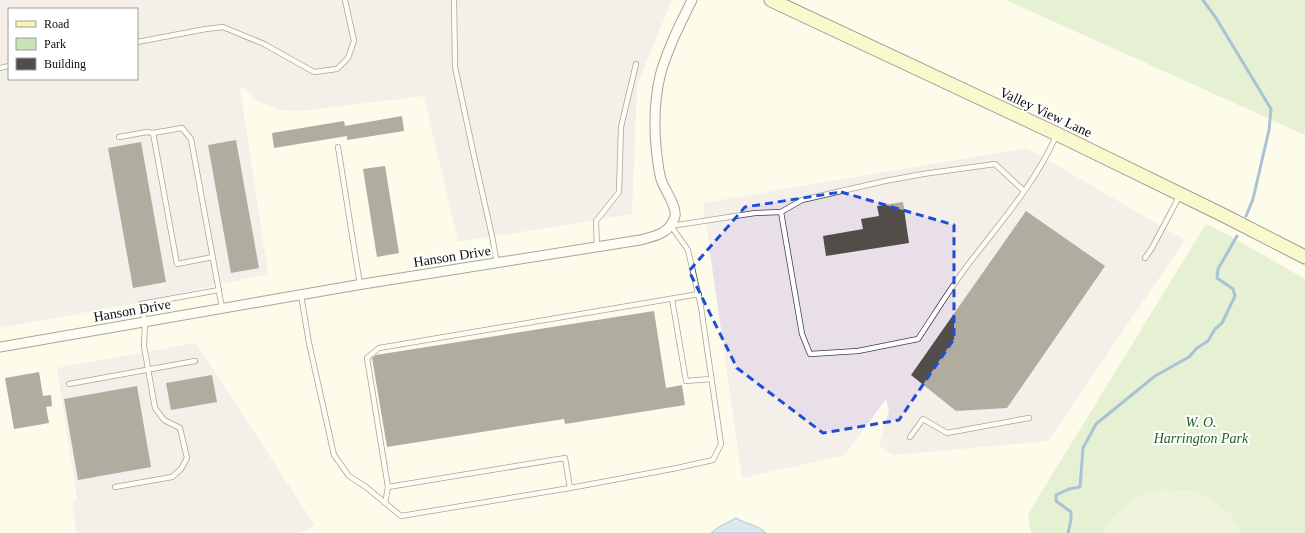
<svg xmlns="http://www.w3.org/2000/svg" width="1305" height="533" font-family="Georgia,serif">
<rect width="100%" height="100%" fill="#fdfbea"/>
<g fill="#e9dfe9" fill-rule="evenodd">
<path d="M 0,0 L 672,0 L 637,85 L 632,214 L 458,242 L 424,96 L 301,111 L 281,110 L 259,102 L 244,88 L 240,88 L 268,274 L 130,304 L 0,328 ZM 9,9 L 137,9 L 137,79 L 9,79 Z"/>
<path d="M 1027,148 L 1185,240 L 1048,441 L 893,455 L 879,445 L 889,411 L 886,399 L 845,455 L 742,478 L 703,203 Z"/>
<path d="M 196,343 L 314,524 L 308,530 L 297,533 L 77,533 L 72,504 L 77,498 L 57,368 Z"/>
</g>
<g fill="#c9e3b8">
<path d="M 1006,0 L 1305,0 L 1305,135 Z"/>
<path d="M 1206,224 L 1228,235 L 1305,279 L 1305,533 L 1031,533 L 1028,514 Z"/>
</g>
<path fill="#dbebc9" d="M 1164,489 L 1189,490 L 1211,498 L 1231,514 L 1243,533 L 1103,533 C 1109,517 1125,503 1140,496 C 1147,492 1156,491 1164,489 Z"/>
<path fill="#b4d2ef" stroke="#437fbe" d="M 736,518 C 746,524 758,525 766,533 L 711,533 L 719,527 Z"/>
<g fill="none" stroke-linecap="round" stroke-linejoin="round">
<g stroke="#437fbe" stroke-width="3">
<path d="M 1203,0 L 1216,18 L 1271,109 L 1269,130 L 1253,199 L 1246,216"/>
<path d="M 1068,533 L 1071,520 L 1071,512 L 1056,501 L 1056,495 L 1069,489 L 1080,487 L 1083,448 L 1096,424 L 1155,376 L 1189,357 L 1197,348 L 1208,341 L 1215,329 L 1222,323 L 1235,296 L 1233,289 L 1217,278 L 1218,269 L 1237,236"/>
</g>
</g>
<g fill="#524d48">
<path d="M 402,116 L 404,131 L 347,140 L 347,136 L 274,148 L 272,133 L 344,121 L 345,126 Z"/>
<path d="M 236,140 L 259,268 L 231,273 L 208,145 Z"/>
<path d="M 141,142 L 166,282 L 133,288 L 108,148 Z"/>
<path d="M 385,166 L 399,253 L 377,257 L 363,169 Z"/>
<path d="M 903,202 L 909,243 L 826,256 L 823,236 L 863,229 L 861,219 L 879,216 L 877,206 Z"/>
<path d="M 1026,211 L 1105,266 L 1007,408 L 956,411 L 911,375 Z"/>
<path d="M 654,311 L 666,388 L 682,385 L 685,405 L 565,424 L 564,419 L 387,447 L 372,358 L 376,355 Z"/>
<path d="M 39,372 L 43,396 L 51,395 L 52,406 L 46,407 L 49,423 L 14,429 L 5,378 Z"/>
<path d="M 212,375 L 217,402 L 171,410 L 166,383 Z"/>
<path d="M 137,386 L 151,467 L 78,480 L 64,399 Z"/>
</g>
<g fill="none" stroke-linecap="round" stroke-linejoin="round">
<defs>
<g id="lane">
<path d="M 454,0 L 455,67 L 474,156 L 492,236 L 497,263"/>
<path d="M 137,42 L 206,29 L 223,27 L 264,44 L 314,72 L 337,69 L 348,58 L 354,41 L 345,0"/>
<path d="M 0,68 L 9,66"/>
<path d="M 119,137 L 147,132 L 153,133"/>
<path d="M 338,147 L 360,285"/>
<path d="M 1024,191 L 995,164 L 923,174 L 885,181 L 802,200 L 781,212 L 802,334 L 810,354 L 858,351 L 918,339 C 934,315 950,289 967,266 C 999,224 1035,184 1056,136"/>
<path d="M 597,247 L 596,221 L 619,192 L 621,127 L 636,64"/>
<path d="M 213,257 L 177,264 L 153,133 L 182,128 L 191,139 L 222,308"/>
<path d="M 1145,258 L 1152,248 L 1180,195"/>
<path d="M 301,295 L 309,343 L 334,455 L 349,476 L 366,487 L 401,516 L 570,488 L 677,468 L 713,460 L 721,444 L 701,307 L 688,250 L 671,226 L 755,213 L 781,212"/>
<path d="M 672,299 L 686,381 L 711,379"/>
<path d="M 69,384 L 195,361"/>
<path d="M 910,437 L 923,419 L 947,433 L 1029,418"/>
<path d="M 115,487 L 172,477 L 181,469 L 187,458 L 180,428 L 164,420 L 155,408 L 144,346 L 145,322 L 141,304 L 219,290"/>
<path d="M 388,487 L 565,458 L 570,488"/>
<path d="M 385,503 L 388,487 L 367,358 L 379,348 L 699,294"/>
</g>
<path id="street" d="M 0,347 L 357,285 L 640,240 C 655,236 670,234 675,216 C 677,207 665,190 662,182 C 660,178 660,174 659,170 C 654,140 653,107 660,76 C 667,50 680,24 692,0"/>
<path id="secondary" d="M 771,0 L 1057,134 L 1223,215 L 1305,257"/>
</defs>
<use href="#lane" stroke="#3e3e3e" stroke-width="6"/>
<use href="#street" stroke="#3e3e3e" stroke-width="11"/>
<use href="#secondary" stroke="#2d2d2d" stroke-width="15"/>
<use href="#lane" stroke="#fff" stroke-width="4.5"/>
<use href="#street" stroke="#fff" stroke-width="9"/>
<use href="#secondary" stroke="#f6f6ac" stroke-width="13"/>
</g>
<path d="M0 0H1305V533H0ZM 841,192 L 954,225 L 954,339 L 899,420 L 823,433 L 737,368 L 689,271 L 745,207 Z" fill="#fdfbea" fill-opacity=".55" fill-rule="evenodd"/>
<path fill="none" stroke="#1d4ed8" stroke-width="3" stroke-dasharray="8 5" stroke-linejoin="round" d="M 841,192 L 954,225 L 954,339 L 899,420 L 823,433 L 737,368 L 689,271 L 745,207 Z"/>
<g text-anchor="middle" stroke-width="4" stroke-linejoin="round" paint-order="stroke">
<g font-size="14" fill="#0b0b0b" stroke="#fff">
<text transform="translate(1046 112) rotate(25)" y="5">Valley View Lane</text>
<text transform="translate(452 256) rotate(-9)" y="5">Hanson Drive</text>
<text transform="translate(132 310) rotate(-10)" y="5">Hanson Drive</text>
</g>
<g font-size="14" font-style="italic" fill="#285a23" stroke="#fff">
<text x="1201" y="427">W. O.<tspan x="1201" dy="16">Harrington Park</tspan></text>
</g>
</g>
<rect x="8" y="8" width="130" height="72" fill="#ffffff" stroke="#9d9d9d"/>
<rect x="16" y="21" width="20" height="6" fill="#f6f6ac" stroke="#9d9d9d"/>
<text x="44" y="28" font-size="12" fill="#0b0b0b">Road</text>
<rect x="16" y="38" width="20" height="12" fill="#c9e3b8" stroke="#9d9d9d"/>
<text x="44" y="48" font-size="12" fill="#0b0b0b">Park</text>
<rect x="16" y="58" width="20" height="12" fill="#524d48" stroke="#9d9d9d"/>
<text x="44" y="68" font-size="12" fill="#0b0b0b">Building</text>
</svg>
